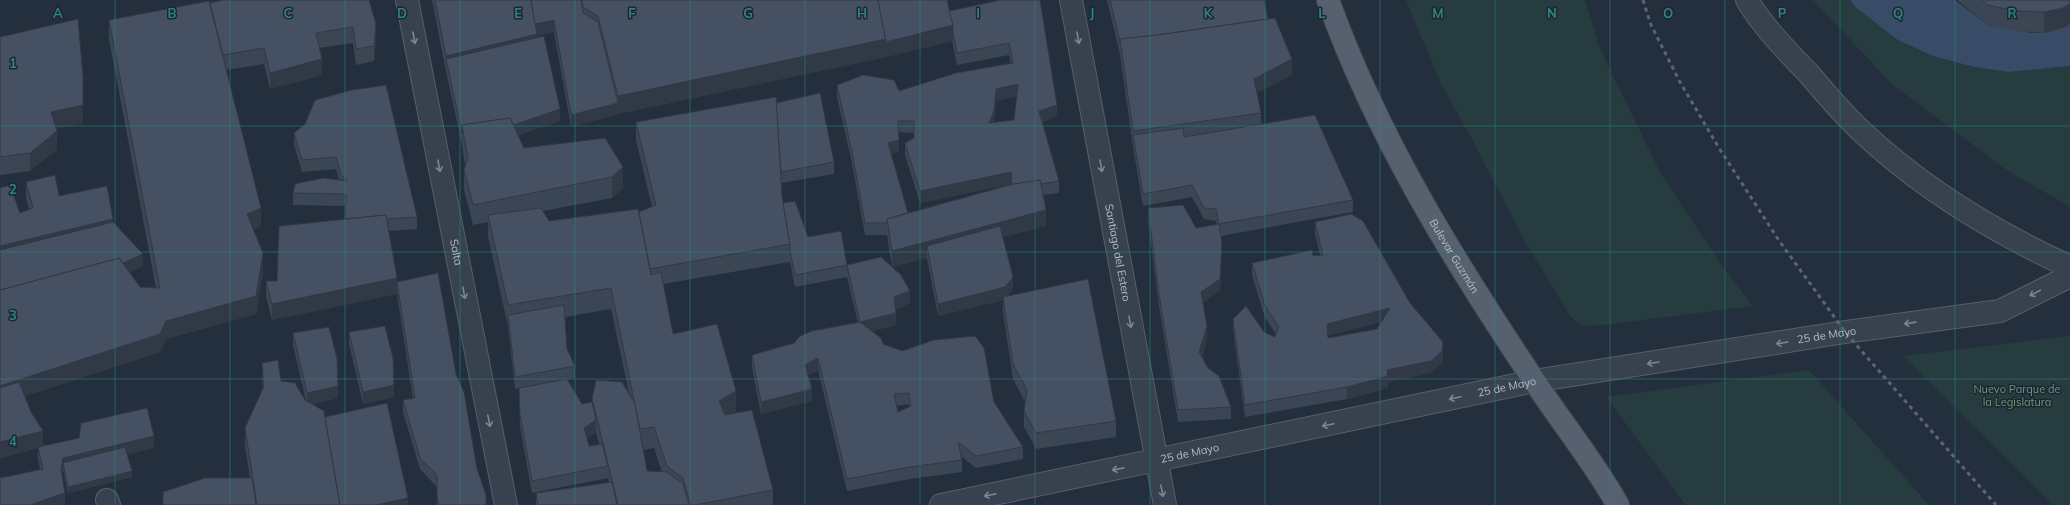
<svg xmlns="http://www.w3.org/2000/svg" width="2070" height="505" font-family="Mulish,sans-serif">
<rect width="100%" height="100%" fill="#242f3e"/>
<g fill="#263c3f">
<path d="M 1406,0 L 1585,0 L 1599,47 L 1660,172 L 1724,269 L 1753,306 L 1602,325 L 1582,326 L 1570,316 L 1523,238 L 1473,141 L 1440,82 Z"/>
<path d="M 1813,0 L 1850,0 L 1854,7 L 1933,56 L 1974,67 L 2009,72 L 2070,66 L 2070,207 L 2005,169 L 1893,85 Z"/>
<path d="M 2070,336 L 2070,505 L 2053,505 L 1903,356 Z"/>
<path d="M 1809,370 L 1929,505 L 1686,505 L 1606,397 Z"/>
</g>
<path fill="#394c67" d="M 1850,0 L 1955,0 L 1988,25 L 2032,33 L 2044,33 L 2070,24 L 2070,66 L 2009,72 L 1974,67 L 1933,56 L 1898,40 L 1854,6 Z"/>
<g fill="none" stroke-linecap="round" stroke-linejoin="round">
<defs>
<g id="minor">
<path id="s1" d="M 407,0 L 506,505"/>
<path id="s2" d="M 1071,0 L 1165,505"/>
<path d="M 1747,0 C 1763,27 1787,51 1809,74 C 1825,93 1842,113 1860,130 C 1921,188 1994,232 2070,267"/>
<path d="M 107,500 L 109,505"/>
<path id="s3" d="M 941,505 L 1534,381 L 1845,332 L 2000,311 L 2070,276"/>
</g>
<g id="major">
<path id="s4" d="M 1328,0 C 1377,137 1454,261 1535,382 C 1562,423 1594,462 1618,505"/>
</g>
</defs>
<use href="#minor" stroke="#565f6c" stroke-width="24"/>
<use href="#major" stroke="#414a57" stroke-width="24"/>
<use href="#minor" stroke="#38414e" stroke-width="22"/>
<use href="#major" stroke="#56606e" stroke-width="22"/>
<path stroke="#5a6575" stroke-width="3" stroke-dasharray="4 4" stroke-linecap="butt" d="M 1643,0 L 1651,25 L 1680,82 L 1719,148 L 1778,239 L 1845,332 L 1996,505"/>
</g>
<g fill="#3b4654" fill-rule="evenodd">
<path d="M 369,0 L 376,40 L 374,61 L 356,65 L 353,43 L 319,48 L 322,75 L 270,89 L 264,64 L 226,70 L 261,226 L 253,230 L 263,271 L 256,314 L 166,339 L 160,352 L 25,396 L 43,446 L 154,448 L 127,454 L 132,477 L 68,493 L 63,469 L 62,476 L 65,505 L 40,469 L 38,459 L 38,448 L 0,458 L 0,188 L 20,213 L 29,209 L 26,198 L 26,182 L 59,196 L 113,222 L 143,266 L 129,272 L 140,287 L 156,288 L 109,39 L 109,20 L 210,3 Z"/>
<path d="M 432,0 L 947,0 L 949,11 L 1001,0 L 1057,116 L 1042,122 L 1059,181 L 1059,193 L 1043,195 L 1046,226 L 1003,237 L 1013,288 L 1007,297 L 1116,421 L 1116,437 L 1036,449 L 1024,427 L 1024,411 L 1025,402 L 1013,379 L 1003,313 L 1003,300 L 938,316 L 927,258 L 892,267 L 910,303 L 896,309 L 896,325 L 872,331 L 883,344 L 994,402 L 1023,447 L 1023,459 L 976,468 L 961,456 L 962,460 L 962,472 L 910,479 L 847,491 L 818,370 L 808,375 L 812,401 L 761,414 L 752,367 L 752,355 L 794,343 L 858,323 L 847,277 L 847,265 L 892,267 L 887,235 L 865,235 L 852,163 L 837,97 L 837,85 L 899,91 L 1011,64 L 1009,55 L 957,65 L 952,41 L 886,57 L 618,114 L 571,127 L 554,32 L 537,36 L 537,38 L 560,121 L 518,135 L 524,148 L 605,138 L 623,188 L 612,198 L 543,211 L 549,221 L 639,212 L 652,207 L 636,140 L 636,122 L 776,103 L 834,162 L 834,174 L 781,183 L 782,196 L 783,203 L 808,237 L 847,265 L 847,277 L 795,287 L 790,262 L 663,284 L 673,334 L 736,412 L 734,413 L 773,490 L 773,505 L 536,505 L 536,493 L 609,483 L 608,478 L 532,493 L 520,427 L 519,388 L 520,388 L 515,389 L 508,326 L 488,237 L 488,222 L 473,225 L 464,190 L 464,170 L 465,165 L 462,145 L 446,71 ZM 1017,96 L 1014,120 L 994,122 L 996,101 ZM 898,132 L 914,133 L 914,138 L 905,143 L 905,155 L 920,203 L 1011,184 L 1011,185 L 908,213 L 891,154 L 899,152 ZM 611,309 L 629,393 L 592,398 L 592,402 L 582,404 L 567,379 L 575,378 L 575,366 L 567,349 L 565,317 ZM 909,404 L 909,407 L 898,412 L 897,406 ZM 596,432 L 599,444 L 589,446 L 587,438 ZM 654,448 L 662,472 L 647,471 L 643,450 Z"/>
<path d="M 1107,0 L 1264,0 L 1268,19 L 1292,75 L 1257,93 L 1261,113 L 1261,124 L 1353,200 L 1353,212 L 1221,236 L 1222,254 L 1220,290 L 1203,303 L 1207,338 L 1202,357 L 1231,407 L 1231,419 L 1178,422 L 1159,306 L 1148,220 L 1148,208 L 1196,228 L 1217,225 L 1216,221 L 1204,219 L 1192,197 L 1143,206 L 1133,147 L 1120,54 Z"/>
<path d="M 1957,0 L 2070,0 L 2070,24 L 2063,28 L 2044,33 L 2016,31 L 1988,25 Z"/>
<path d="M 0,37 L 83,123 L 56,129 L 57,149 L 30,171 L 0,175 Z"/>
<path d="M 305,124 L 417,217 L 417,229 L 388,231 L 397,282 L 456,374 L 477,469 L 486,505 L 437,505 L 437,487 L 420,469 L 403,412 L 403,400 L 413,399 L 397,294 L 272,320 L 266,297 L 266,281 L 277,281 L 345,219 L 345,206 L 293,205 L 293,193 L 339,180 L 336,169 L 302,172 L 294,145 L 294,133 Z"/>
<path d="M 1315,222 L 1410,303 L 1443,354 L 1442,363 L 1431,373 L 1388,382 L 1388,388 L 1347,399 L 1245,417 L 1233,330 L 1233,319 L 1264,332 L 1275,337 L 1276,334 L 1265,318 L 1252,275 L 1252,263 L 1320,255 L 1315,234 ZM 1381,322 L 1377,329 L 1328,338 L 1328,335 Z"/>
<path d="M 349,332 L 394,397 L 363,404 L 349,344 Z"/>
<path d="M 293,333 L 338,398 L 312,404 L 408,505 L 163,505 L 250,478 L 245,446 L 245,428 L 263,389 L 262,381 L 262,363 L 281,381 L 306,401 L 293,345 Z"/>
</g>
<g fill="#303945">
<path d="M 2070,4 L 2070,24 L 2063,28 L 2044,33 L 2044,12 Z"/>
<path d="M 554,20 L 554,32 L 537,36 L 537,50 L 446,59 L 446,56 L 534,24 Z"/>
<path d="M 376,24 L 376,40 L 374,61 L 374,46 Z"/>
<path d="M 953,25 L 953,41 L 886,57 L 618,114 L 571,127 L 571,115 L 618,103 L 618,96 Z"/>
<path d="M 322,59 L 322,75 L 270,89 L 270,73 Z"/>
<path d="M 1292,59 L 1292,75 L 1254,95 L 1254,79 Z"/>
<path d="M 1018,84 L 1018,96 L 996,101 L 994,123 L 989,123 L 996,89 Z"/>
<path d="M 83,105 L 83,123 L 51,130 L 51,112 Z"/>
<path d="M 1057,105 L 1057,116 L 1039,123 L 1039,111 Z"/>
<path d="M 560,109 L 560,121 L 510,138 L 510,126 Z"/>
<path d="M 57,131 L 57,149 L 30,171 L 30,153 Z"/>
<path d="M 899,140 L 899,152 L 888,155 L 888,143 Z"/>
<path d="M 623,167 L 623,188 L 612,198 L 612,177 Z"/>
<path d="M 1011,172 L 1011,184 L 920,203 L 920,191 Z"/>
<path d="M 261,208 L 261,226 L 247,232 L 247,214 Z"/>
<path d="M 1046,210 L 1046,226 L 929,257 L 927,246 L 927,258 L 892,267 L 892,251 Z"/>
<path d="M 113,219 L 113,234 L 0,262 L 0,246 Z"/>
<path d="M 1222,242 L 1222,254 L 1220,290 L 1201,304 L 1201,292 Z"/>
<path d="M 263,253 L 263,271 L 256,314 L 166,339 L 160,352 L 0,404 L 0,386 L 166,321 Z"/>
<path d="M 143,254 L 143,266 L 119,276 L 0,308 Z"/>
<path d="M 1013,277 L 1013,288 L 1005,299 L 1003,297 L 1003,300 L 938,316 L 938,304 Z"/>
<path d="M 397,278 L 397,294 L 272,320 L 272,304 Z"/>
<path d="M 910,291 L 910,303 L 894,309 L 894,297 Z"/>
<path d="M 1390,308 L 1390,320 L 1327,336 L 1327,324 Z"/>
<path d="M 896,313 L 896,325 L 860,334 L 860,322 Z"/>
<path d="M 1207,326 L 1207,338 L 1199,364 L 1199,352 Z"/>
<path d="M 1443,342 L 1442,363 L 1431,373 L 1388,382 L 1388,388 L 1347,399 L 1347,387 L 1387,370 Z"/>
<path d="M 818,358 L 818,370 L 805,377 L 805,365 Z"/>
<path d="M 394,385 L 394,397 L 363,404 L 363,392 Z"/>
<path d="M 338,386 L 338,398 L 307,405 L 307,393 Z"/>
<path d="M 812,389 L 812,401 L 761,414 L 761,402 Z"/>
<path d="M 736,391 L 736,412 L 719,422 L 719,401 Z"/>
<path d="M 596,420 L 596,432 L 584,440 L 584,428 Z"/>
<path d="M 43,431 L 43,447 L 0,458 L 0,442 Z"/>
<path d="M 154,436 L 154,448 L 64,469 L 63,463 L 63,469 L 61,482 L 61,470 L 63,458 Z"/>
<path d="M 132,471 L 132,477 L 68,493 L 68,487 Z"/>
<path d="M 65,493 L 65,505 L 30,505 Z"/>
<path d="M 408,498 L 408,505 L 376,505 Z"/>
</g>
<g fill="#455162" stroke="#303945" fill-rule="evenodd">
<path d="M 223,0 L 369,0 L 376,24 L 374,46 L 356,49 L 353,27 L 316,33 L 322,59 L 270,73 L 264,48 L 223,55 L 210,3 Z"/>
<path d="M 435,0 L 531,0 L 537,34 L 446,56 Z"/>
<path d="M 531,0 L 581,0 L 583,13 L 598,22 L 618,103 L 571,115 L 554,20 L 535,24 Z"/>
<path d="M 582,0 L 878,0 L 886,39 L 618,96 L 598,16 L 583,7 Z"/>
<path d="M 878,0 L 947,0 L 953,25 L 886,42 Z"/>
<path d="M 1001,0 L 1040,0 L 1057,105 L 1039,111 L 1059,181 L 1041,184 L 1040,180 L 1012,185 L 1011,172 L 920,191 L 905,143 L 914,138 L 914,121 L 898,121 L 899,140 L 888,143 L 908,213 L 887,219 L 887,223 L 865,223 L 852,152 L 837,85 L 863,75 L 894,80 L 899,91 L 956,73 L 1013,63 L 1009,43 L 957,53 L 953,32 L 953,25 L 949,11 ZM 1018,84 L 1014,120 L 989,123 L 994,111 L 996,89 Z"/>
<path d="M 1110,0 L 1264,0 L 1268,19 L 1158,35 L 1120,39 L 1120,42 Z"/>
<path d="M 1982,0 L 2070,0 L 2070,4 L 2063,8 L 2044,12 L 2016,11 L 1988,5 Z"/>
<path d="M 209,1 L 261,208 L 247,214 L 263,253 L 256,296 L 166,321 L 160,334 L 0,386 L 0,290 L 119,258 L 140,287 L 160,288 L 109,20 Z"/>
<path d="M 1275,18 L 1292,59 L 1254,79 L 1261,113 L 1133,131 L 1120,39 L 1158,35 Z"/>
<path d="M 78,19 L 83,77 L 83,105 L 51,112 L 57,131 L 30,153 L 0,157 L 0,37 Z"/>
<path d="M 544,36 L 560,109 L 513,125 L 510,118 L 462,125 L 462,133 L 446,59 Z"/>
<path d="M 386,85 L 417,217 L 386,219 L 386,215 L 345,219 L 346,194 L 293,193 L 295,184 L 323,178 L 347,181 L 341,174 L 336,157 L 302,160 L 294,133 L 305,124 L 315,100 L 352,90 Z"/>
<path d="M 820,93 L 834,162 L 781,172 L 776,103 Z"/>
<path d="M 776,97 L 782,196 L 790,244 L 650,269 L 639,212 L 656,205 L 636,122 Z"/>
<path d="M 1315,115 L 1353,200 L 1219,224 L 1216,209 L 1204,208 L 1192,185 L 1143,194 L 1133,135 L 1183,128 L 1184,137 Z"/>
<path d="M 510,118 L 524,148 L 605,138 L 623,167 L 612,177 L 473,205 L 464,170 L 468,158 L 462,125 Z"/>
<path d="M 55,175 L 59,196 L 107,186 L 113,219 L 0,246 L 0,188 L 10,185 L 20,213 L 33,208 L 26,182 Z"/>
<path d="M 1040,180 L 1046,210 L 892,251 L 887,219 L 1013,184 Z"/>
<path d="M 795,201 L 808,237 L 841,231 L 847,265 L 795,275 L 790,251 L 790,244 L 783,203 Z"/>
<path d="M 1183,205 L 1196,228 L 1219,224 L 1222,242 L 1220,279 L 1201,292 L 1207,326 L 1199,352 L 1208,368 L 1219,376 L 1231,407 L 1178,410 L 1159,294 L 1148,208 Z"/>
<path d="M 541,208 L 549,221 L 638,209 L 651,275 L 661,272 L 673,334 L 717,324 L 736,391 L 719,401 L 725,415 L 752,410 L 773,490 L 695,505 L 691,505 L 683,478 L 667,466 L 654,427 L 640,429 L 611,288 L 508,305 L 488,215 Z"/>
<path d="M 1351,214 L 1363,221 L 1410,303 L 1443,342 L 1442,351 L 1431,361 L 1387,370 L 1388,376 L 1347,387 L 1245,405 L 1233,319 L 1246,306 L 1264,332 L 1275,337 L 1279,327 L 1265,306 L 1252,263 L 1312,250 L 1313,256 L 1323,255 L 1315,222 ZM 1390,308 L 1377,329 L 1328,338 L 1327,324 Z"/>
<path d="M 386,215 L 397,278 L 272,304 L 266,281 L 277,281 L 279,226 Z"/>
<path d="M 113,222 L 143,254 L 123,263 L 119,258 L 0,290 L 0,250 Z"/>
<path d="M 1000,226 L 1013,277 L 1005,287 L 938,304 L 927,246 Z"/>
<path d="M 881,257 L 901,275 L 910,291 L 894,297 L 896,313 L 860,322 L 847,265 Z"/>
<path d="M 438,273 L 456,374 L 464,392 L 477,469 L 486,495 L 486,505 L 439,505 L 437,495 L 437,475 L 420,458 L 403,400 L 415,398 L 397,282 Z"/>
<path d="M 1088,279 L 1116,421 L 1036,433 L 1024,411 L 1027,390 L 1013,364 L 1003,297 Z"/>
<path d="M 564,305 L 567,349 L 575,366 L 515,377 L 508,315 Z"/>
<path d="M 860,322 L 881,338 L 883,344 L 902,351 L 934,340 L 975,336 L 984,348 L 994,402 L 1023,447 L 976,456 L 958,442 L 962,460 L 910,467 L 847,479 L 818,358 L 805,365 L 812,389 L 761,402 L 752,355 L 794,343 L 800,336 L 812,331 ZM 909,393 L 911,406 L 898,412 L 894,394 Z"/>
<path d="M 385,326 L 393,358 L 394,385 L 363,392 L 349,332 Z"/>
<path d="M 329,327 L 337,358 L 338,386 L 307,393 L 293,333 Z"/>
<path d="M 278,360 L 281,381 L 295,383 L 305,400 L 324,411 L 340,505 L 257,505 L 245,428 L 264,386 L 262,363 Z"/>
<path d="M 567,379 L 582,404 L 592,402 L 596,420 L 584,428 L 589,446 L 602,444 L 608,466 L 532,481 L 520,415 L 519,388 Z"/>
<path d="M 596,380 L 622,382 L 635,404 L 647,471 L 667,472 L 683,484 L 689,505 L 618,505 L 592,398 Z"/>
<path d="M 19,382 L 31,412 L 43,431 L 0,442 L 0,388 Z"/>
<path d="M 387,403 L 408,498 L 376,505 L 340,505 L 325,417 Z"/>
<path d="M 147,408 L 154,436 L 63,458 L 61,470 L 65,493 L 30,505 L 0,505 L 0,478 L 43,469 L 38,447 L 79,438 L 81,423 Z"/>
<path d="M 125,447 L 132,471 L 68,487 L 63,463 Z"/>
<path d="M 205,478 L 252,478 L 256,505 L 163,505 L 163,492 Z"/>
<path d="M 612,482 L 617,505 L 538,505 L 536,493 Z"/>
</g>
<defs><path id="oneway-shaft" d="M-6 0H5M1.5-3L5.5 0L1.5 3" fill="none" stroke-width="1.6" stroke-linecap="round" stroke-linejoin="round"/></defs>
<g stroke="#7c8592">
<use href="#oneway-shaft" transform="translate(414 38) rotate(79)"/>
<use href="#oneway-shaft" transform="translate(1078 38) rotate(80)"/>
<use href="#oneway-shaft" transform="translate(439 166) rotate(79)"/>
<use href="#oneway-shaft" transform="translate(1101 166) rotate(80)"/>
<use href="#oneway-shaft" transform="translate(464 293) rotate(79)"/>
<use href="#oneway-shaft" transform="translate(2035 293) rotate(153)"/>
<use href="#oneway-shaft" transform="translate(1130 322) rotate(80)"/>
<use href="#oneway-shaft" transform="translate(1910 323) rotate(172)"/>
<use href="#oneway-shaft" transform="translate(1782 343) rotate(171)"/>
<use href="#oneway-shaft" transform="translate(1653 363) rotate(171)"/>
<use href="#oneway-shaft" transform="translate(1455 398) rotate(168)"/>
<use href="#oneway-shaft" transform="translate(489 421) rotate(79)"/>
<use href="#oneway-shaft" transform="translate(1328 425) rotate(168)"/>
<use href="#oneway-shaft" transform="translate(1118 469) rotate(169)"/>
<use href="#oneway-shaft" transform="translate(1162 491) rotate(79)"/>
<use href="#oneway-shaft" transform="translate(990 495) rotate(169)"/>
</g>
<path fill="none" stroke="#308480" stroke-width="1" stroke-opacity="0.55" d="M 115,0 L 115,505M 230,0 L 230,505M 345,0 L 345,505M 460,0 L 460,505M 575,0 L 575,505M 690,0 L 690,505M 805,0 L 805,505M 920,0 L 920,505M 1035,0 L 1035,505M 1150,0 L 1150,505M 1265,0 L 1265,505M 1380,0 L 1380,505M 1495,0 L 1495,505M 1610,0 L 1610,505M 1725,0 L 1725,505M 1840,0 L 1840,505M 1955,0 L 1955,505M 0,126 L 2070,126M 0,252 L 2070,252M 0,379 L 2070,379"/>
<g text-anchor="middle" stroke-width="3" stroke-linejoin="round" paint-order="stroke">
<g font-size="11" fill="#b4bcc9" stroke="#1d2633">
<text dy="4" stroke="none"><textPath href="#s1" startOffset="257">Salta</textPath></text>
<text dy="4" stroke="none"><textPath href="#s2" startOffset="257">Santiago del Estero</textPath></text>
<text dy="4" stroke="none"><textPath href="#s4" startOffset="286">Bulevar Guzmán</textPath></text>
<text dy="4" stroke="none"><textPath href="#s3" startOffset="902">25 de Mayo</textPath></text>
<text dy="4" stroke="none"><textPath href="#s3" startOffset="578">25 de Mayo</textPath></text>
<text dy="4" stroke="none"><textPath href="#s3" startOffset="254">25 de Mayo</textPath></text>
</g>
<g font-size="11" fill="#6b9a76" stroke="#1d2633">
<text x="2017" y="393">Nuevo Parque de<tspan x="2017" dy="13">la Legislatura</tspan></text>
</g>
</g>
<g font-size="13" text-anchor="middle" font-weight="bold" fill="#308480" stroke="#1d2633" stroke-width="3" stroke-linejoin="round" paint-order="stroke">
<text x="58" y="18">A</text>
<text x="172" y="18">B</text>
<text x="288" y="18">C</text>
<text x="402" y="18">D</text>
<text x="518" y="18">E</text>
<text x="632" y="18">F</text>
<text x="748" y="18">G</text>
<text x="862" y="18">H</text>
<text x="978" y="18">I</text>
<text x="1092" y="18">J</text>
<text x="1208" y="18">K</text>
<text x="1322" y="18">L</text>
<text x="1438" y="18">M</text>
<text x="1552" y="18">N</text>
<text x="1668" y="18">O</text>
<text x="1782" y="18">P</text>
<text x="1898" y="18">Q</text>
<text x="2012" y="18">R</text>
<text x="13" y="68">1</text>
<text x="13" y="194">2</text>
<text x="13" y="320">3</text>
<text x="13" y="446">4</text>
</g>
</svg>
